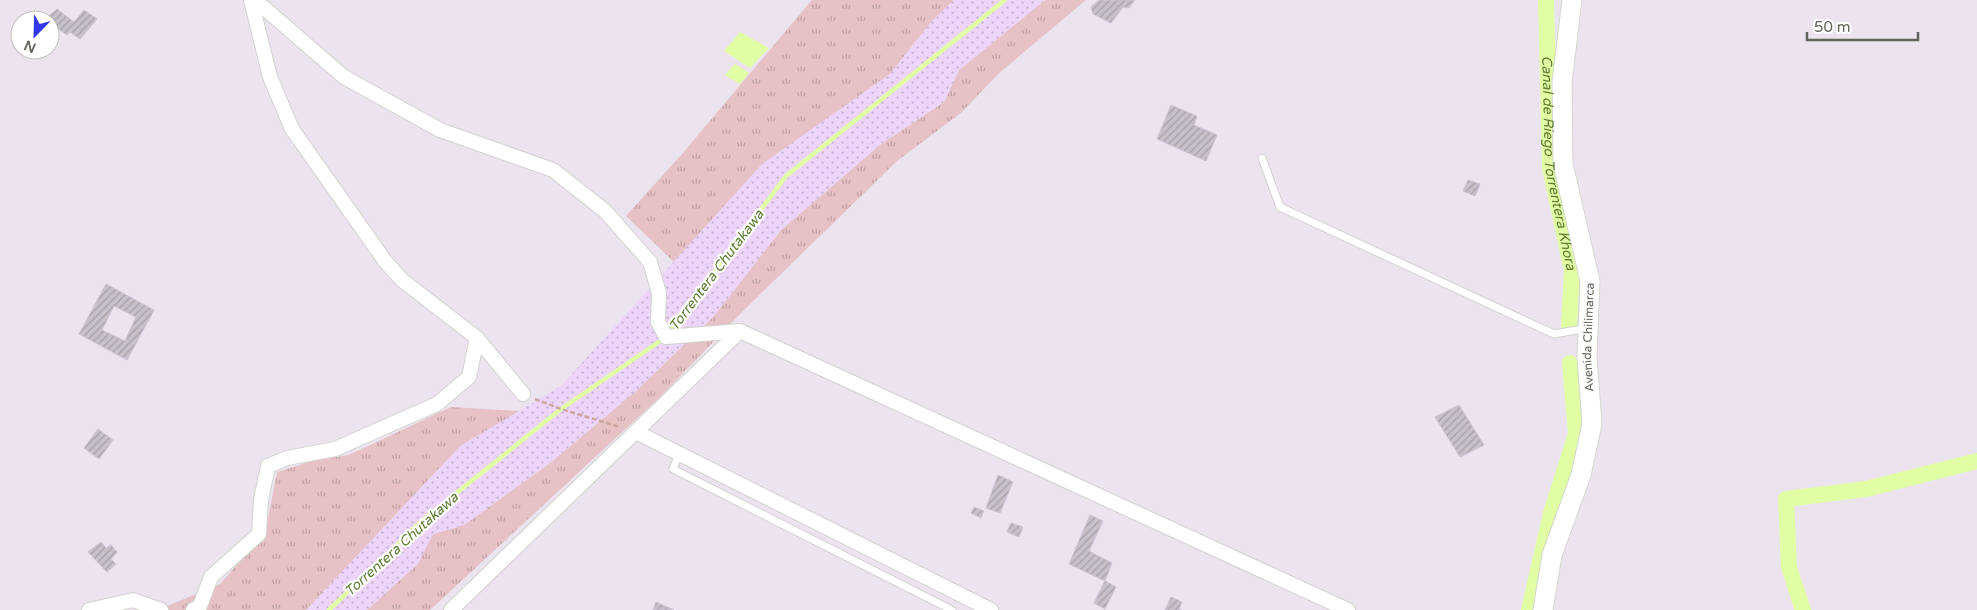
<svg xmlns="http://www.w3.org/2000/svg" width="1977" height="610" font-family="'Varela Round',sans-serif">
<defs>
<pattern id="grass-tufts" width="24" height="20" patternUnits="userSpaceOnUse" patternTransform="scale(1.25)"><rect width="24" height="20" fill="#e6c1c5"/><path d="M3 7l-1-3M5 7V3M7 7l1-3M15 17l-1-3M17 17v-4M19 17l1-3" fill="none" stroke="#bea0a3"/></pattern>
<pattern id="sand-dots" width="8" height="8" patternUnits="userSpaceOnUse" patternTransform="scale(1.25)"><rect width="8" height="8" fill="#edd4fa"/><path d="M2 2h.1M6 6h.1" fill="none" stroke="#c3b0ce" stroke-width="1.8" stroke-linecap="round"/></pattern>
<pattern id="building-hatch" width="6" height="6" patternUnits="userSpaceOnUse" patternTransform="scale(1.25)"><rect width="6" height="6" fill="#c6c1c9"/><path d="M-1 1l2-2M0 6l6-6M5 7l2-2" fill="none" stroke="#a4a0a6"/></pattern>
</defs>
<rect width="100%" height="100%" fill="#ebe4ef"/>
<g fill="url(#grass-tufts)">
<path d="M 812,0 L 954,0 L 932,21 L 890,74 L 763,164 L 674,262 L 626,216 L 682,154 Z"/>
<path d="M 1045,0 L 1086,0 L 998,74 L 962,112 L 897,161 L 743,311 L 659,398 L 430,610 L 367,610 L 417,564 L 433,534 L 464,525 L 550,463 L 637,390 L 714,316 L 781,230 L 881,144 L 944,102 L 959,70 Z"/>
<path d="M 451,407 L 520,411 L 460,447 L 306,610 L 158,610 L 220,584 L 265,534 L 277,472 L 312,461 L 349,455 Z"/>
</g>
<path fill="url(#sand-dots)" d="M 954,0 L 1045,0 L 959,70 L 944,102 L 881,144 L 781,230 L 714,316 L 637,390 L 550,463 L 464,525 L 433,534 L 418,564 L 367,610 L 306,610 L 460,446 L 561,386 L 762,164 L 890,74 L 932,21 Z"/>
<g fill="#e1fea5">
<path d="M 740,32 L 769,48 L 750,68 L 724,51 Z"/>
<path d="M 735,64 L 749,73 L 740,84 L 725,75 Z"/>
</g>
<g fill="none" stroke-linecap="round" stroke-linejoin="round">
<path stroke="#e1fea5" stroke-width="4.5" d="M 329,610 L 423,520 L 561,409 L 666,337 L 786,176 L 1005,0"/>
<g stroke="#e1fea5" stroke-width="16">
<path id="s1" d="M 1546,0 L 1550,168 L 1572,271 L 1569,325"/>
<path d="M 1529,610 L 1551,513 L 1576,434 L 1570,363"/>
<path d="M 1803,610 L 1789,567 L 1786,499 L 1866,489 L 1977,461"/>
</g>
</g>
<g fill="url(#building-hatch)" stroke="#ccc3d3" fill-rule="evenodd">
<path d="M 1099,0 L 1135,0 L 1129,8 L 1123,7 L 1111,23 L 1093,14 L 1091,7 Z"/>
<path d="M 57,9 L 74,22 L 84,10 L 97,19 L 80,39 L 70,32 L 67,35 L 50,23 L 50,20 L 45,19 Z"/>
<path d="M 1171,105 L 1197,116 L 1194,125 L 1217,135 L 1206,161 L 1157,139 Z"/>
<path d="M 1468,180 L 1480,184 L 1475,196 L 1463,191 Z"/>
<path d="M 106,284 L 154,310 L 127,360 L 79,334 ZM 114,306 L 136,317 L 125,341 L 102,330 Z"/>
<path d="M 1459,405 L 1484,445 L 1460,457 L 1435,417 Z"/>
<path d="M 98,429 L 113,440 L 99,459 L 84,448 Z"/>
<path d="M 998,475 L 1013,482 L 1000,513 L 986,508 Z"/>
<path d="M 974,507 L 984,511 L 981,518 L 971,513 Z"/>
<path d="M 1090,515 L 1103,521 L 1089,551 L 1112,563 L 1105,581 L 1069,564 Z"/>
<path d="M 1011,523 L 1023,527 L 1019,537 L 1007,532 Z"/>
<path d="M 101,542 L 106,548 L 111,545 L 117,552 L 111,559 L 116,564 L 107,572 L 88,552 Z"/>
<path d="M 1105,581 L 1116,587 L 1105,609 L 1094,603 Z"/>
<path d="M 1171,597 L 1182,602 L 1179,609 L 1182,610 L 1165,610 Z"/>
<path d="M 656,602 L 674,610 L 653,610 Z"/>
</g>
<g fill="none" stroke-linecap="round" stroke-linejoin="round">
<defs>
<g id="lane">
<path d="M 1262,158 L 1280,207 L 1554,334 L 1588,328"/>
<path d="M 679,454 L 673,469 L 952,610"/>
</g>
<g id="street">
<path d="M 251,0 L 270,77 L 292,129 L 385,261 L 402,280 L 477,338 L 523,394"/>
<path d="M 255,0 L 344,77 L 440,130 L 553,170 L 605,211 L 650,262 L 659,293 L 658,322 L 666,337 L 740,331 L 1348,610"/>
<path d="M 636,432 L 991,610"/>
<path d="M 89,610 L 133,600 L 161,610"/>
<path d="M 193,610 L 200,606 L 211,577 L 259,534 L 261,500 L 268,466 L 287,458 L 335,449 L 437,404 L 469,377 L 477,338"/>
<path d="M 451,610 L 740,331"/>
</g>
<g id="secondary">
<path id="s2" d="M 1543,610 L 1552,555 L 1581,475 L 1592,424 L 1587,357 L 1590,281 L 1563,164 L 1562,82 L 1572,0"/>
</g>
</defs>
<use href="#lane" stroke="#d0d3cd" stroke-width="9"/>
<use href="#street" stroke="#d0d3cd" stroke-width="16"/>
<use href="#secondary" stroke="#d3d7cf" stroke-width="21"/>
<path stroke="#cba59e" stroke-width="2.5" stroke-dasharray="5 2.5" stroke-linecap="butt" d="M 535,399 L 561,409 L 620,427"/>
<use href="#lane" stroke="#fff" stroke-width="7"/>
<use href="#street" stroke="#fff" stroke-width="14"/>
<use href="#secondary" stroke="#fff" stroke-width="19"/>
</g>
<g text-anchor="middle" stroke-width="4.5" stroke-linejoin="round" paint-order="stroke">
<g font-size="12" fill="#61655c" stroke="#fff">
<text dy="4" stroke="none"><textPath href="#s2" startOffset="280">Avenida Chilimarca</textPath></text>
</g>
<g font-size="14" font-style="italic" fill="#5d7b31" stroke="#fff">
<text dy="5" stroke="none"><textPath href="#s1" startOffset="164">Canal de Riego Torrentera Khora</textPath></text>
<text transform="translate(716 270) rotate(-53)" y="5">Torrentera Chutakawa</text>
<text transform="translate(401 544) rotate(-42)" y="5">Torrentera Chutakawa</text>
</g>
</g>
<g transform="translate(35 35) rotate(203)"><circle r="24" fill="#ffffff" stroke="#c0c1be"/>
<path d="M0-4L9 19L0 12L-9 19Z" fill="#3238e7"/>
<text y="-8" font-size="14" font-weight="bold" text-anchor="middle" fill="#61655c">N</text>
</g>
<path d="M1807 32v8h111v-8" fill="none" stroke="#61655c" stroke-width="2.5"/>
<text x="1814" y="32" font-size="15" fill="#61655c" stroke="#ffffff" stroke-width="4" paint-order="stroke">50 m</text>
</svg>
